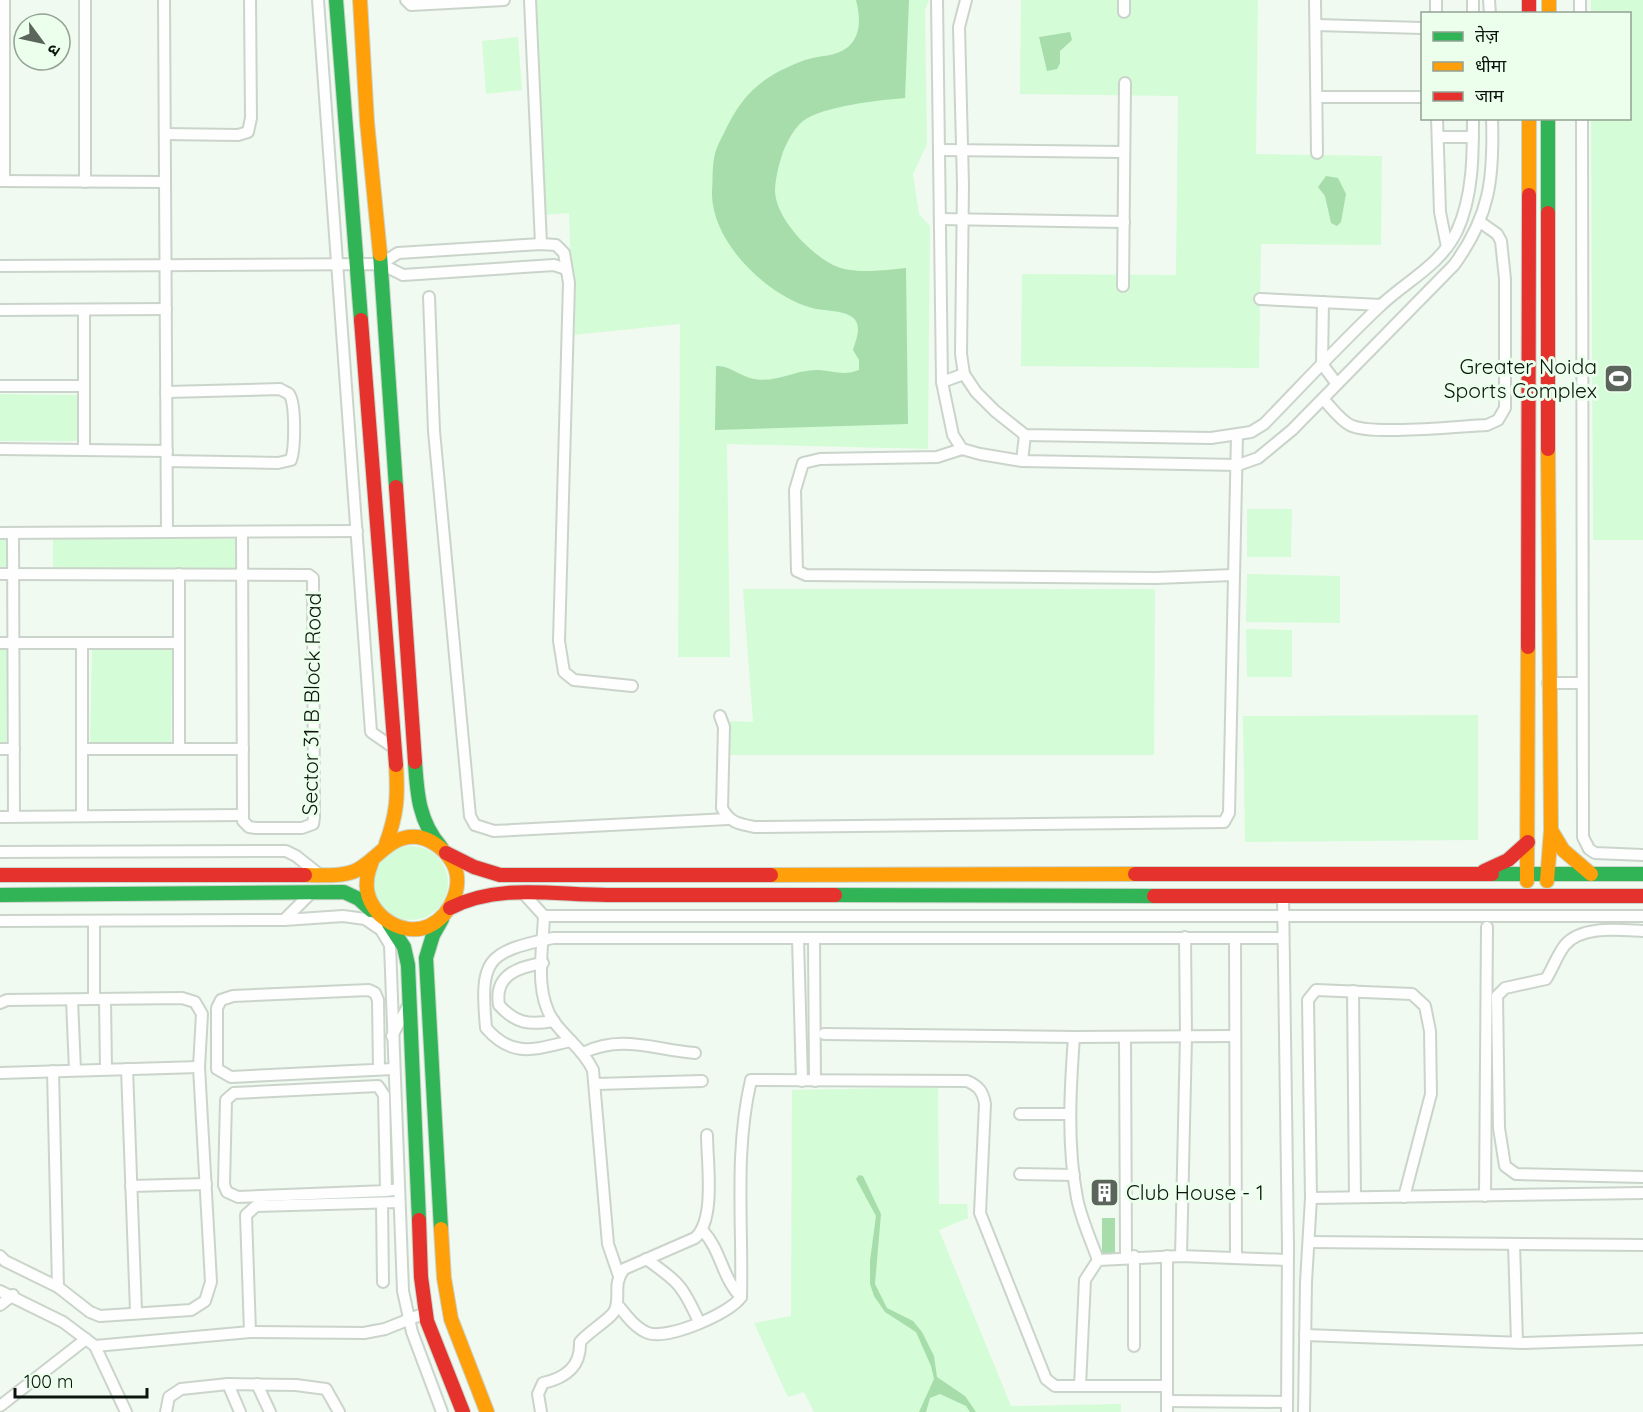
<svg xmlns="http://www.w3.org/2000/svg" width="1643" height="1412" font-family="Quicksand,'Noto Sans Devanagari',sans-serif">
<rect width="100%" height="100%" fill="#f0faf0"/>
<g fill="#d4fcd7">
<path d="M 532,0 L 929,0 L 925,10 L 927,144 L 913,174 L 919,214 L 930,226 L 928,449 L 727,444 L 730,657 L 678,657 L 680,324 L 573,335 L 569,213 L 543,215 Z"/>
<path d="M 1021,0 L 1258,0 L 1256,154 L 1382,156 L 1381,245 L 1261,244 L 1259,368 L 1021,366 L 1022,274 L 1176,275 L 1178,96 L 1020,94 Z"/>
<path d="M 1591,0 L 1643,0 L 1643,540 L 1593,540 L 1591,119 L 1630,118 L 1630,14 L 1591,13 Z"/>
<path d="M 518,37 L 522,90 L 486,94 L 482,41 Z"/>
<path d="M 0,394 L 77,395 L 77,441 L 0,441 Z"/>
<path d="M 1247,509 L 1292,509 L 1291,557 L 1247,557 Z"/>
<rect x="0" y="539" width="6" height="31"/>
<rect x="53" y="539" width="185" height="30"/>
<path d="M 1247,574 L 1340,576 L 1340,623 L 1246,622 Z"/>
<path d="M 743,589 L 1155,589 L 1154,755 L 730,755 L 730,721 L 753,722 Z"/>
<path d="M 1246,629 L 1292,630 L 1292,677 L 1247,677 Z"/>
<path d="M 0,649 L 7,649 L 6,742 L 0,742 Z"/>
<path d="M 92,649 L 172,649 L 171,743 L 90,743 Z"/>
<path d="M 1478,715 L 1478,840 L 1245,842 L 1243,716 Z"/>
<circle cx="411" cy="883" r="37"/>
<path d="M 938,1087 L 939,1204 L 967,1204 L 968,1218 L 939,1230 L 1011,1406 L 1121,1404 L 1121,1412 L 814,1412 L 804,1392 L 788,1397 L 754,1323 L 791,1316 L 792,1090 Z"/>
</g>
<g fill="#a6ddab">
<path d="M 856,0 L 909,0 L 905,98 C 880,100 823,106 803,121 C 794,128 787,142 783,152 C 779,164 775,179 775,192 C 777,220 810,253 833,265 C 854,275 884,270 906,268 L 908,424 L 715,430 L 716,366 C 730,366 737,374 750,378 C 774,385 795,369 819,370 C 833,371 845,376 859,370 L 859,360 L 853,350 C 856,339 863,325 852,317 C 843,310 823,311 812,308 C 766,295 710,241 712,191 C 713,180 712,169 714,159 C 715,150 720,141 724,133 C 743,92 763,76 805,60 C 820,55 836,57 848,47 C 862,35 860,16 856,0 Z"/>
<path d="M 1070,32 L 1072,40 L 1060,51 L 1060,63 L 1057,69 L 1047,71 L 1039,37 Z"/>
<path d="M 1326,176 L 1338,178 L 1346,194 L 1341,222 L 1337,226 L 1331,223 L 1325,196 L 1318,187 Z"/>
<path d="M 859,1175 L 863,1176 L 881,1214 L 875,1284 L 887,1308 L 913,1321 L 922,1332 L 934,1356 L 937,1377 L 965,1396 L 976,1412 L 970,1412 L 966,1406 L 940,1394 L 930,1398 L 926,1412 L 919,1412 L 934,1379 L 931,1366 L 916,1332 L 885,1312 L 874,1296 L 870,1284 L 870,1261 L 876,1216 L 856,1179 Z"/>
<path d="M 1115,1218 L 1115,1253 L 1102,1253 L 1102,1218 Z"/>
</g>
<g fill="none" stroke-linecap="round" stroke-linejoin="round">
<defs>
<g id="street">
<path d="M 85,0 L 85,182"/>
<path d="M 164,0 L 167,532"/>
<path d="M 318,0 L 371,732 L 394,748"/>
<path d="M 406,0 L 411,5 L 504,0"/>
<path d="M 530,0 L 541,244"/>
<path d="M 937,0 L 942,382 L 953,435 L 962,449 L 980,454 L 1022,461 L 1238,465 L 1258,458 L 1292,430 L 1454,265 C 1490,216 1494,178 1492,118"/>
<path d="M 966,0 L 959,27 L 963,185 L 961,354 L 964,374 L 976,392 L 995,411 L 1025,435 L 1211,438 L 1251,432 L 1264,424 C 1302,385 1340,344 1379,307 C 1406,281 1440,266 1457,231 C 1473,196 1473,156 1473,118"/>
<path d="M 1315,0 L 1317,153"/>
<path d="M 1436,0 L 1436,14"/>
<path d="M 1473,0 L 1473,14"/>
<path d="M 1489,0 L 1490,14"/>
<path d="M 1580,0 L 1580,14"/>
<path d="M 1124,12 L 1124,0"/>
<path d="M 1316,25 L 1422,28"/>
<path d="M 1317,97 L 1422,97"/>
<path d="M 1437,118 L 1440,212 L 1447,247"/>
<path d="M 1582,118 L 1583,837 L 1589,849 L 1595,853 L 1643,855"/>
<path d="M 165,134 L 238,135 L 248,132 L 251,118 L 250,0"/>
<path d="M 1438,137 L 1473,137"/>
<path d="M 940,150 L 1123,152"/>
<path d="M 0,181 L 165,182"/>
<path d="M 4,181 L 4,0"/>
<path d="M 940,219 L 1124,222"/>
<path d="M 381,264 L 398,253 L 541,244 L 556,245 L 564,253 L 569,283 L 559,641 L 564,672 L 574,680 L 632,686"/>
<path d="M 0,266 L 381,264 L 403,275 L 554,265 L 566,269"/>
<path d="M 1123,286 L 1125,83"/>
<path d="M 429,297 L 434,431 L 470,816 L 475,825 L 494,831 L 728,819"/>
<path d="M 1260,299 L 1381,305"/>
<path d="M 1323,302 L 1322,364 L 1337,384"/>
<path d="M 0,310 L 166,309"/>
<path d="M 84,310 L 84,450"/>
<path d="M 942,382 L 964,374"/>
<path d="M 0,386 L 84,386"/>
<path d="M 166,392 L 280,389 C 283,391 286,392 289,394 C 296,403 295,449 291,460 L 278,463 L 167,461"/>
<path d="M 1323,399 C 1331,407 1340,420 1350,425 C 1370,436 1460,426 1487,425 L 1498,420 L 1505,408 L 1505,279 L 1501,241 L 1497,234 L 1480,222"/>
<path d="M 0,449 L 167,451"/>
<path d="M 962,449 L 937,457 L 820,459 L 803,463 L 795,490 L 797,571 L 806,575 L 1156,578 L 1233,575"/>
<path d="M 1022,461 L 1025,435"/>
<path d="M 0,533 L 357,531"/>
<path d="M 13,533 L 14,816"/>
<path d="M 0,574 L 309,575 L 313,578 L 314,817 L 313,824 L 302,828 L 256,828 L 249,827 L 243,821 L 242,532"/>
<path d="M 0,643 L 179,643"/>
<path d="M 82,643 L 82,816"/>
<path d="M 1548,683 L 1582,683"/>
<path d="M 720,716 L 724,727 L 722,808 C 730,823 739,824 755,827 L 1224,822 L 1229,813 L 1237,435"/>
<path d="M 0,749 L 14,749"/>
<path d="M 82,749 L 243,749"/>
<path d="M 179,749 L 179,574"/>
<path d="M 0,817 L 243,815"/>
<path d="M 0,852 L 286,851 L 296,856 L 320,875"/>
<path d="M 523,893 L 544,916 L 1643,916"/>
<path d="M 1283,895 L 1288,1246 L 1287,1412"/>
<path d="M 544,916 C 543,949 533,994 555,1023 C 568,1040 584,1051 593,1070 L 608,1244 L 619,1276"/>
<path d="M 284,920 L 312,892"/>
<path d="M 0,921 L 284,920 L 343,916 L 365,919 L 381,930 L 390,945 L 403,1291 L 412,1332 L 442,1412"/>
<path d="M 94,921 L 94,999"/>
<path d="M 1643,931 C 1620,930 1582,925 1565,945 C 1557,955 1553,968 1546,979 L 1505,988 L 1497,996 L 1499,1128 L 1505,1166 L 1516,1174 L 1643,1177"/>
<path d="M 1235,938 L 1236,1257"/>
<path d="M 798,939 L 802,1081"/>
<path d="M 814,939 L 815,1081"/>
<path d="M 543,963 C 518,967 494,975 499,1005 C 516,1024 529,1025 554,1021"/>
<path d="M 1353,991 L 1355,1197"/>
<path d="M 72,1000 L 75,1070"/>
<path d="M 105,1000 L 106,1069"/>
<path d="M 0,1003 L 7,1000 L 182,998 L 195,1002 L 202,1014 L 199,1067 L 211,1282 L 205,1301 L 191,1310 L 100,1316 L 90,1312 L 58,1287 L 5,1261 L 0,1256"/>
<path d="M 824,1034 L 1074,1037 L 1233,1036"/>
<path d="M 392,1036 L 409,1004"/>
<path d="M 1074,1037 C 1070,1091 1067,1145 1077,1198 C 1081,1219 1091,1240 1098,1260"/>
<path d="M 1125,1037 L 1126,1256"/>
<path d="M 571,1041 C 535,1049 513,1059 486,1028 C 480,960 485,952 553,938 L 1283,938"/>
<path d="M 583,1053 C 622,1034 655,1050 695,1053"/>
<path d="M 127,1069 L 136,1311"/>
<path d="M 379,1069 L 378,1000 L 375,993 L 369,990 L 233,996 L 221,1000 L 217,1008 L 217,1069 L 231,1077 L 393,1069"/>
<path d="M 53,1071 L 58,1287"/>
<path d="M 0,1073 L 199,1067"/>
<path d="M 596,1084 L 702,1081"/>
<path d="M 1020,1114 L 1068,1114"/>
<path d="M 1020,1174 L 1074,1175"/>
<path d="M 131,1186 L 206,1184"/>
<path d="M 386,1191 L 384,1095 L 378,1086 L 234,1093 L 226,1100 L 224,1185 L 227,1192 L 238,1197 L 386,1191 L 399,1189"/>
<path d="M 1485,1196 L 1487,927"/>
<path d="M 1311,1198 L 1643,1193"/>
<path d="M 382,1203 L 383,1282"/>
<path d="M 703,1231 C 721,1250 722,1278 741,1297"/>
<path d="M 1309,1242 L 1643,1245"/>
<path d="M 1514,1244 L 1517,1342"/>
<path d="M 1134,1256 L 1134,1346"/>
<path d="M 1167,1256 L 1167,1412"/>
<path d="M 1181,1256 L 1186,1037 L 1185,937"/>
<path d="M 646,1259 C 678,1281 683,1286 699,1322"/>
<path d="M 0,1291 L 63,1322 L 95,1346 L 126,1412"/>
<path d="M 617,1304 C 625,1314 635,1328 648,1333 C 667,1340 730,1314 741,1297 C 743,1225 734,1152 751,1080 L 967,1081 C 979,1086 983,1092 985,1104 L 980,1213 L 1046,1379 L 1055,1386 L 1167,1386"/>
<path d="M 0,1305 L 13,1295"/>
<path d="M 250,1332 L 246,1215 L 256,1206 L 399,1202"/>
<path d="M 1305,1335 L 1523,1343 L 1643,1339"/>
<path d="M 95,1346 L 250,1332 L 364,1333 L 385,1329 L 425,1313"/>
<path d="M 228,1384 L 240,1412"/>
<path d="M 257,1384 L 270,1412"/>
<path d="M 1080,1386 L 1085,1280 L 1098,1260 L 1181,1256 L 1287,1260"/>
<path d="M 1167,1401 L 1287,1402"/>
<path d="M 0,1406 L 86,1339"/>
<path d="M 166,1412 L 169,1397 L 181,1389 L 228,1384 L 296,1385 L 326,1389 L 339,1412"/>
<path d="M 541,1412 L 538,1394 L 543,1383 C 565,1378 581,1367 580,1342 C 588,1332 612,1318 615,1310 C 621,1295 612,1285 624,1269 L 695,1238 C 716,1220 707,1162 707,1135"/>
<path d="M 1304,1412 L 1306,1282 L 1311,1198 L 1308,1000 L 1316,990 L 1412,994 L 1425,1006 L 1430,1031 L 1431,1094 L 1404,1197"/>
</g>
<g id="fast">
<path d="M 336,0 L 361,320"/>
<path d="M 1548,118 L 1548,213"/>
<path d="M 380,254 L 396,487"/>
<path d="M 415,762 C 417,794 419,822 441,847"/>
<path d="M 1492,874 L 1643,874"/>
<path d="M 0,895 L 344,892 L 359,899 L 371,910"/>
<path d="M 835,895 L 1154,896"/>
<path d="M 389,924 L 404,947 L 408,965 L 419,1220"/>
<path d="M 441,1229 L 426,958 L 433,935 L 442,919"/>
</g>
<g id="slow">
<path d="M 360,0 L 367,122 L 380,254"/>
<path d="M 1549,0 L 1549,14"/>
<path d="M 1529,195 L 1529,118"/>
<path d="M 1551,830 L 1563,850 L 1591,874"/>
<path d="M 386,844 C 397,814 398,797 396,765"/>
<path d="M 305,875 C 321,875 340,877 355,871 C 378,860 389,834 418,837 C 431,839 444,849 451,860 C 466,882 452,915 429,926 C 400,939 363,911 367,880 C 367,873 371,865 373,858"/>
<path d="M 771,875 L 1135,874"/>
<path d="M 1527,881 L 1528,647"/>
<path d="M 1547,881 L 1551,830 L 1548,449"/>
<path d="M 441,1229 L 444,1278 L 451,1319 L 487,1412"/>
</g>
<g id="jam">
<path d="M 1529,0 L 1529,14"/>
<path d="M 1548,213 L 1548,449"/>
<path d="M 361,320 L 396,765"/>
<path d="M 396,487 L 415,762"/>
<path d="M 1528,647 L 1529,195"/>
<path d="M 446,853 L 474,867 L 500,875 L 771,875"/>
<path d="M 1484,871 L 1508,860 L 1528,842"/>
<path d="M 1135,874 L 1492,874"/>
<path d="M 0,875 L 305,875"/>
<path d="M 1154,896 L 1643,896"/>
<path d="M 450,908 C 499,883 554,895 607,895 C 683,895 759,895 835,895"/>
<path d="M 419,1220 L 421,1277 L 427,1321 L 463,1412"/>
</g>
</defs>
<use href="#street" stroke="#cbd4cb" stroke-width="14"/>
<use href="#fast" stroke="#cbd4cb" stroke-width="16"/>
<use href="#slow" stroke="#cbd4cb" stroke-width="16"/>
<use href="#jam" stroke="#cbd4cb" stroke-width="16"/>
<use href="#street" stroke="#fdfefd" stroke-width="10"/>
<use href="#fast" stroke="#30b455" stroke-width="14"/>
<use href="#slow" stroke="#ff9f0a" stroke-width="14"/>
<use href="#jam" stroke="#e5322d" stroke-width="14"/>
</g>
<defs>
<symbol id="stadium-square" viewBox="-11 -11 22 22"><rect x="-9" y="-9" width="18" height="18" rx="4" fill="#5c655c" stroke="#ebffec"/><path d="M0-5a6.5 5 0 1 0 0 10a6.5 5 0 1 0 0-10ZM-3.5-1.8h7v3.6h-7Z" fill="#fff"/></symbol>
<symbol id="building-square" viewBox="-11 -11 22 22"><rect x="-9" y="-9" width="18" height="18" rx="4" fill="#5c655c" stroke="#ebffec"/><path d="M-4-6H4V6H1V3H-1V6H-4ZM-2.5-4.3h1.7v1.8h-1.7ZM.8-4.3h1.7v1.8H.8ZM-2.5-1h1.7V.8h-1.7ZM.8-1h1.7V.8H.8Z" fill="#fff"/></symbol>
</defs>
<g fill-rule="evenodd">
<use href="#stadium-square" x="1602" y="362" width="33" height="33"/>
<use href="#building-square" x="1088" y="1176" width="33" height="33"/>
</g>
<g text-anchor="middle" stroke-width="6" stroke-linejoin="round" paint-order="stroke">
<g font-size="21" fill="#0c150d" stroke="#ebffec" text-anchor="end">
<text x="1597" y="374">Greater Noida<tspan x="1597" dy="24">Sports Complex</tspan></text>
<text x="1126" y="1200" text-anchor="start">Club House - 1</text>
</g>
<g font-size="21" fill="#0c150d" stroke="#ebffec">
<text transform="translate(312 704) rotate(-89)" y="7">Sector 31 B Block Road</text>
</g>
</g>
<rect x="1421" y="12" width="210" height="108" fill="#ebffec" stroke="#92a193" stroke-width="1.5"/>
<rect x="1433" y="32" width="30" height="9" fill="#30b455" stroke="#92a193" stroke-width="1.5"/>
<text x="1475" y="42" font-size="18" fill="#0c150d">तेज़</text>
<rect x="1433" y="62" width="30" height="9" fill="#ff9f0a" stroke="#92a193" stroke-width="1.5"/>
<text x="1475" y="72" font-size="18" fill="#0c150d">धीमा</text>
<rect x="1433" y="92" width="30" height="9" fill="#e5322d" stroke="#92a193" stroke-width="1.5"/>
<text x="1475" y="102" font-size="18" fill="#0c150d">जाम</text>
<g transform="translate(42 42) rotate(123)"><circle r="28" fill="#ebffec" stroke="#92a193" stroke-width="1.5"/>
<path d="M0-4.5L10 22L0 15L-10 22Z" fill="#5c655c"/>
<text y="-9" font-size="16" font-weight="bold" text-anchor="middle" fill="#0c150d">उ</text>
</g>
<path d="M15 1388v9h132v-9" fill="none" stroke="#0c150d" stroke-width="3"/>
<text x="24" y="1388" font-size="18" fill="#0c150d" stroke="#ebffec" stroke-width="4.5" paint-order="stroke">100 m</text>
</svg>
